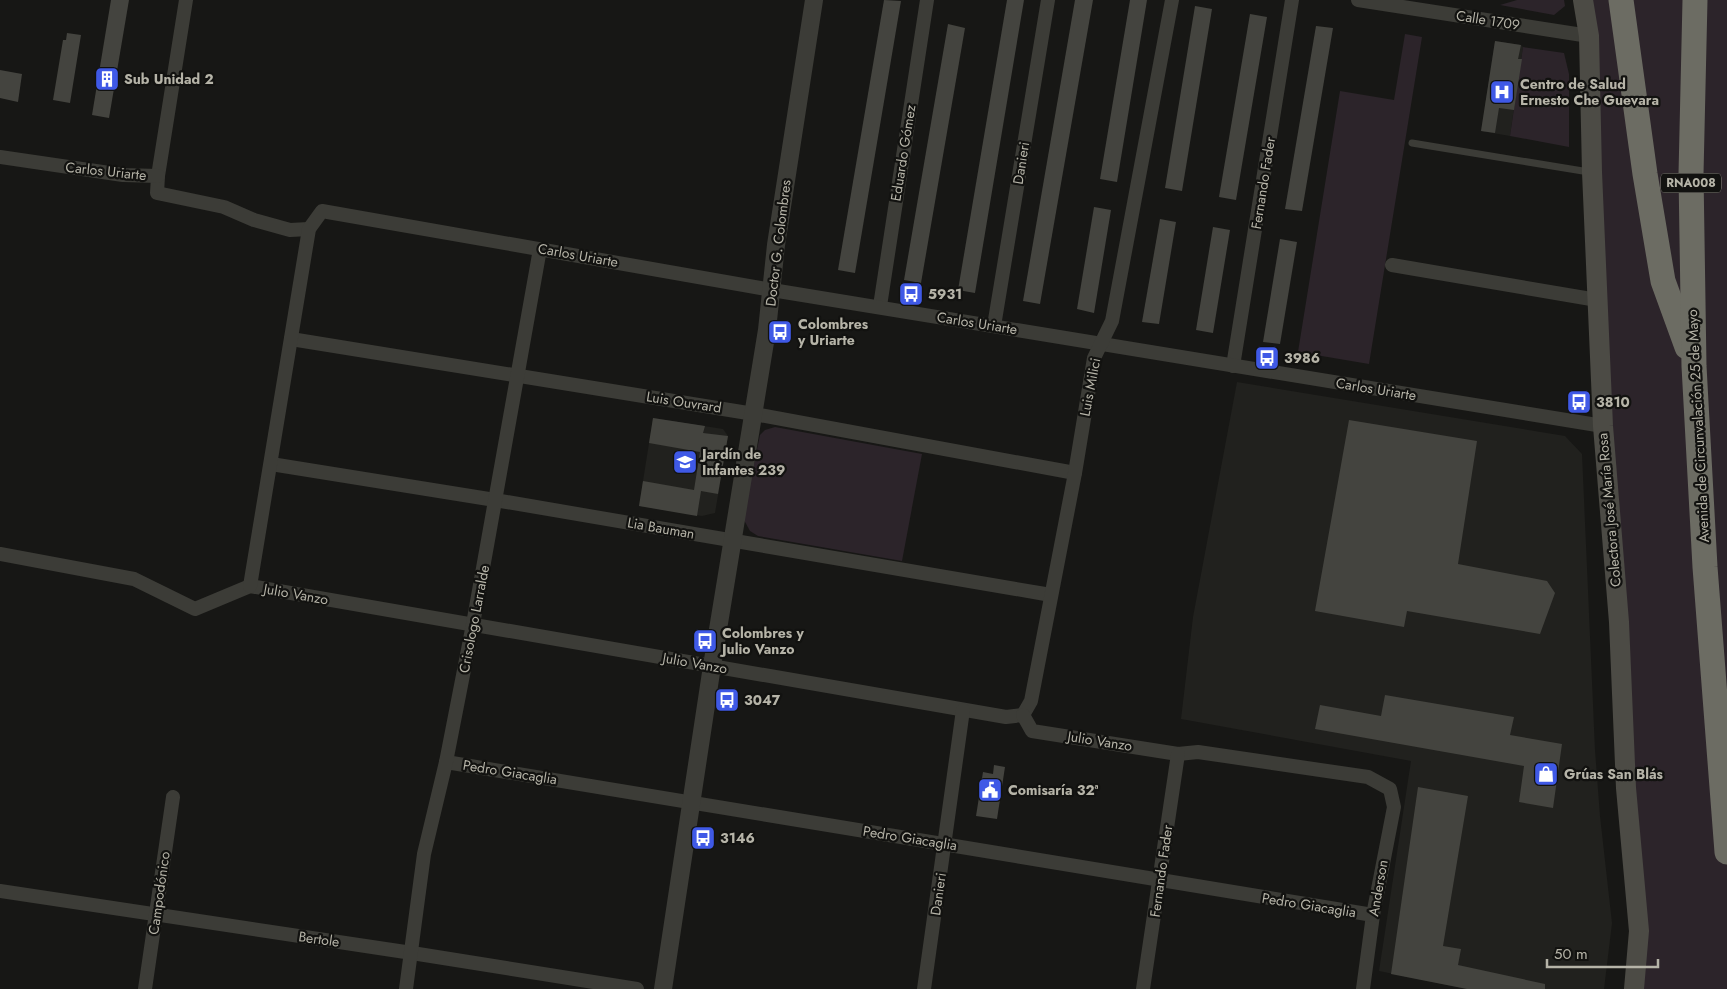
<svg xmlns="http://www.w3.org/2000/svg" width="1727" height="989" font-family="Jost,sans-serif">
<rect width="100%" height="100%" fill="#171715"/>
<g fill="#21211e">
<path d="M 1495,41 L 1521,45 L 1523,47 L 1510,136 L 1481,131 Z"/>
<path d="M 1237,382 L 1565,436 L 1582,454 L 1595,750 L 1600,816 L 1612,923 L 1604,989 L 1467,989 L 1379,971 L 1411,761 L 1181,719 L 1193,617 Z"/>
<path d="M 653,418 L 723,429 L 728,436 L 715,513 L 702,516 L 639,506 Z"/>
</g>
<g fill="#2c242a">
<path d="M 1517,0 L 1564,0 L 1565,6 L 1554,15 L 1500,5 Z"/>
<path d="M 1583,0 L 1727,0 L 1727,989 L 1634,989 Z"/>
<path d="M 1405,34 L 1422,37 L 1369,364 L 1298,352 L 1340,91 L 1394,100 Z"/>
<path d="M 1523,47 L 1564,53 L 1569,74 L 1569,147 L 1510,136 Z"/>
<path d="M 775,427 L 922,454 L 902,561 L 758,536 L 750,531 L 744,520 L 745,508 L 760,435 L 765,430 Z"/>
</g>
<g fill="#44443f">
<path d="M 111,0 L 129,0 L 109,118 L 92,115 Z"/>
<path d="M 884,0 L 901,1 L 855,273 L 838,270 Z"/>
<path d="M 1007,0 L 1024,0 L 975,293 L 958,290 Z"/>
<path d="M 1075,0 L 1093,0 L 1040,304 L 1023,301 Z"/>
<path d="M 1130,0 L 1147,0 L 1117,182 L 1100,179 Z"/>
<path d="M 1195,6 L 1212,9 L 1182,191 L 1165,188 Z"/>
<path d="M 1250,14 L 1267,17 L 1236,200 L 1219,197 Z"/>
<path d="M 948,24 L 965,28 L 921,283 L 904,280 Z"/>
<path d="M 1316,26 L 1333,28 L 1302,211 L 1285,209 Z"/>
<path d="M 67,33 L 81,35 L 70,103 L 53,100 L 63,40 L 66,40 Z"/>
<path d="M 1495,41 L 1521,45 L 1518,59 L 1522,59 L 1514,110 L 1499,108 L 1495,133 L 1481,131 Z"/>
<path d="M 0,70 L 22,74 L 18,102 L 0,98 Z"/>
<path d="M 1094,207 L 1111,210 L 1094,313 L 1077,309 Z"/>
<path d="M 1160,219 L 1176,222 L 1159,324 L 1142,322 Z"/>
<path d="M 1213,227 L 1230,230 L 1213,333 L 1196,330 Z"/>
<path d="M 1280,239 L 1297,242 L 1280,344 L 1263,342 Z"/>
<path d="M 653,418 L 705,426 L 703,433 L 728,436 L 718,494 L 701,491 L 697,516 L 639,506 L 643,481 L 694,490 L 700,452 L 649,443 Z"/>
<path d="M 1349,420 L 1477,441 L 1458,564 L 1547,581 L 1555,593 L 1540,634 L 1407,611 L 1404,627 L 1315,611 Z"/>
<path d="M 1385,695 L 1514,717 L 1510,735 L 1562,744 L 1553,808 L 1519,802 L 1524,766 L 1315,729 L 1320,705 L 1381,716 Z"/>
<path d="M 994,765 L 1005,767 L 997,819 L 976,816 L 983,772 L 993,774 Z"/>
<path d="M 1418,787 L 1468,796 L 1443,946 L 1461,949 L 1458,965 L 1545,984 L 1545,989 L 1467,989 L 1391,974 Z"/>
</g>
<g fill="none" stroke-linecap="round" stroke-linejoin="round">
<path stroke="#3c3c37" stroke-width="7" d="M 1412,143 L 1589,172"/>
<g stroke="#3c3c37" stroke-width="14">
<path d="M 186,0 L 158,176 L 157,193 L 224,207 L 254,220 L 290,230 L 309,229"/>
<path d="M 1358,0 L 1589,36"/>
<path d="M 0,157 L 123,175 L 158,176"/>
<path d="M 1392,265 L 1597,300"/>
<path d="M 880,306 L 927,0"/>
<path d="M 994,326 L 1048,0"/>
<path d="M 291,339 L 754,414 L 1075,473"/>
<path d="M 1233,366 L 1292,0"/>
<path d="M 271,464 L 495,500 L 1051,595"/>
<path d="M 0,554 L 134,579 L 195,609 L 250,586 L 1006,717 L 1023,715"/>
<path d="M 250,586 L 309,229 L 322,211 L 772,290 L 1603,426"/>
<path d="M 1023,715 L 1031,701 L 1075,473 L 1094,358 L 1112,321 L 1172,0"/>
<path d="M 1023,715 L 1032,731 L 1178,754 L 1198,752 L 1368,777 L 1390,789 L 1394,807 L 1373,915 L 1363,989"/>
<path d="M 446,762 L 1373,915"/>
<path d="M 0,891 L 412,953 L 637,989"/>
<path d="M 145,989 L 173,797"/>
<path d="M 406,989 L 424,854 L 446,762 L 473,624 L 540,249"/>
<path d="M 924,989 L 963,710"/>
<path d="M 1143,989 L 1178,754"/>
</g>
<path stroke="#3c3c37" stroke-width="18" d="M 663,989 L 712,666 L 767,330 L 776,245 L 814,0"/>
<path stroke="#4c4b45" stroke-width="20" d="M 1583,0 L 1589,36 L 1592,172 L 1603,426 L 1619,622 L 1626,788 L 1639,931 L 1634,989"/>
<g stroke="#6c6c63" stroke-width="25">
<path d="M 1621,0 L 1645,174 L 1663,281 L 1687,347"/>
<path d="M 1695,0 L 1691,174 L 1694,366 L 1705,567 L 1727,852"/>
</g>
</g>
<defs>
<symbol id="building-square" viewBox="-11 -11 22 22"><rect x="-9" y="-9" width="18" height="18" rx="4" fill="#3f59e6" stroke="#121210"/><path d="M-4-6H4V6H1V3H-1V6H-4ZM-2.5-4.3h1.7v1.8h-1.7ZM.8-4.3h1.7v1.8H.8ZM-2.5-1h1.7V.8h-1.7ZM.8-1h1.7V.8H.8Z" fill="#fff"/></symbol>
<symbol id="hospital-square" viewBox="-11 -11 22 22"><rect x="-9" y="-9" width="18" height="18" rx="4" fill="#3f59e6" stroke="#121210"/><path d="M-5-5h3v3.5h4V-5h3V5h-3V1.5h-4V5h-3Z" fill="#fff"/></symbol>
<symbol id="bus-square" viewBox="-11 -11 22 22"><rect x="-9" y="-9" width="18" height="18" rx="4" fill="#3f59e6" stroke="#121210"/><path d="M-5-6H5V4H4V6H2V4H-2V6H-4V4H-5ZM-3.5-4V0h7V-4ZM-3.5 1.2v1.5H-2V1.2ZM2 1.2v1.5H3.5V1.2Z" fill="#fff"/></symbol>
<symbol id="school-square" viewBox="-11 -11 22 22"><rect x="-9" y="-9" width="18" height="18" rx="4" fill="#3f59e6" stroke="#121210"/><path d="M0-5L7-2L0 1L-7-2ZM-4 1L0 2.5L4 1V4Q0 6-4 4Z" fill="#fff"/></symbol>
<symbol id="shop-square" viewBox="-11 -11 22 22"><rect x="-9" y="-9" width="18" height="18" rx="4" fill="#3f59e6" stroke="#121210"/><path d="M-5-2.5h2.3a2.7 3.5 0 0 1 5.4 0H5L5.5 6h-11ZM-1.5-2.5h3a1.5 2.3 0 0 0-3 0Z" fill="#fff"/></symbol>
<symbol id="civic-square" viewBox="-11 -11 22 22"><rect x="-9" y="-9" width="18" height="18" rx="4" fill="#3f59e6" stroke="#121210"/><path d="M-.6-6.5H3V-4.5H.6V-3L4-1V1h2V6H-6V1h2V-1L-.6-3ZM-1.2 2.5V6h2.4V2.5Z" fill="#fff"/></symbol>
</defs>
<g fill-rule="evenodd">
<use href="#building-square" x="93" y="65" width="28" height="28"/>
<use href="#hospital-square" x="1488" y="78" width="28" height="28"/>
<use href="#bus-square" x="897" y="280" width="28" height="28"/>
<use href="#bus-square" x="766" y="318" width="28" height="28"/>
<use href="#bus-square" x="1253" y="344" width="28" height="28"/>
<use href="#bus-square" x="1565" y="388" width="28" height="28"/>
<use href="#school-square" x="671" y="448" width="28" height="28"/>
<use href="#bus-square" x="691" y="627" width="28" height="28"/>
<use href="#bus-square" x="713" y="686" width="28" height="28"/>
<use href="#shop-square" x="1532" y="760" width="28" height="28"/>
<use href="#civic-square" x="976" y="776" width="28" height="28"/>
<use href="#bus-square" x="689" y="824" width="28" height="28"/>
</g>
<g text-anchor="middle" stroke-width="4.5" stroke-linejoin="round" paint-order="stroke">
<rect fill="#121210" stroke="#85837a" stroke-width="1" x="1661" y="173.5" width="60" height="19" rx="4"/>
<g font-size="12" font-weight="bold" fill="#b6b4a8">
<text x="1691" y="187">RNA008</text>
</g>
<g font-size="14" fill="#b6b4a8" stroke="#121210">
<text transform="translate(1488 20) rotate(9)" y="5">Calle 1709</text>
<text transform="translate(903 153) rotate(-81)" y="5">Eduardo Gómez</text>
<text transform="translate(1021 163) rotate(-81)" y="5">Danieri</text>
<text transform="translate(106 171) rotate(6)" y="5">Carlos Uriarte</text>
<text transform="translate(1263 183) rotate(-81)" y="5">Fernando Fader</text>
<text transform="translate(778 243) rotate(-83)" y="5">Doctor G. Colombres</text>
<text transform="translate(578 255) rotate(10)" y="5">Carlos Uriarte</text>
<text transform="translate(977 323) rotate(9)" y="5">Carlos Uriarte</text>
<text transform="translate(1090 387) rotate(-79)" y="5">Luis Milici</text>
<text transform="translate(1376 389) rotate(9)" y="5">Carlos Uriarte</text>
<text transform="translate(684 402) rotate(9)" y="5">Luis Ouvrard</text>
<text transform="translate(1698 426) rotate(-93)" y="5">Avenida de Circunvalación 25 de Mayo</text>
<text transform="translate(1609 510) rotate(-95)" y="5">Colectora José María Rosa</text>
<text transform="translate(661 528) rotate(10)" y="5">Lia Bauman</text>
<text transform="translate(296 594) rotate(10)" y="5">Julio Vanzo</text>
<text transform="translate(474 619) rotate(-79)" y="5">Crisologo Larralde</text>
<text transform="translate(695 663) rotate(10)" y="5">Julio Vanzo</text>
<text transform="translate(1100 741) rotate(9)" y="5">Julio Vanzo</text>
<text transform="translate(510 772) rotate(9)" y="5">Pedro Giacaglia</text>
<text transform="translate(910 838) rotate(9)" y="5">Pedro Giacaglia</text>
<text transform="translate(1161 871) rotate(-82)" y="5">Fernando Fader</text>
<text transform="translate(1378 888) rotate(-80)" y="5">Anderson</text>
<text transform="translate(159 893) rotate(-82)" y="5">Campodónico</text>
<text transform="translate(938 894) rotate(-82)" y="5">Danieri</text>
<text transform="translate(1309 905) rotate(9)" y="5">Pedro Giacaglia</text>
<text transform="translate(319 939) rotate(8)" y="5">Bertole</text>
</g>
<g font-size="14" font-weight="bold" fill="#b6b4a8" stroke="#121210" text-anchor="start">
<text x="124" y="84">Sub Unidad 2</text>
<text x="1520" y="89">Centro de Salud<tspan x="1520" dy="16">Ernesto Che Guevara</tspan></text>
<text x="928" y="299">5931</text>
<text x="798" y="329">Colombres<tspan x="798" dy="16">y Uriarte</tspan></text>
<text x="1284" y="363">3986</text>
<text x="1596" y="407">3810</text>
<text x="702" y="459">Jardín de<tspan x="702" dy="16">Infantes 239</tspan></text>
<text x="722" y="638">Colombres y<tspan x="722" dy="16">Julio Vanzo</tspan></text>
<text x="744" y="705">3047</text>
<text x="1564" y="779">Grúas San Blás</text>
<text x="1008" y="795">Comisaría 32ª</text>
<text x="720" y="843">3146</text>
</g>
</g>
<path d="M1547 959v8h111v-8" fill="none" stroke="#b6b4a8" stroke-width="2.5"/>
<text x="1554" y="959" font-size="15" fill="#b6b4a8" stroke="#121210" stroke-width="4" paint-order="stroke">50 m</text>
</svg>
